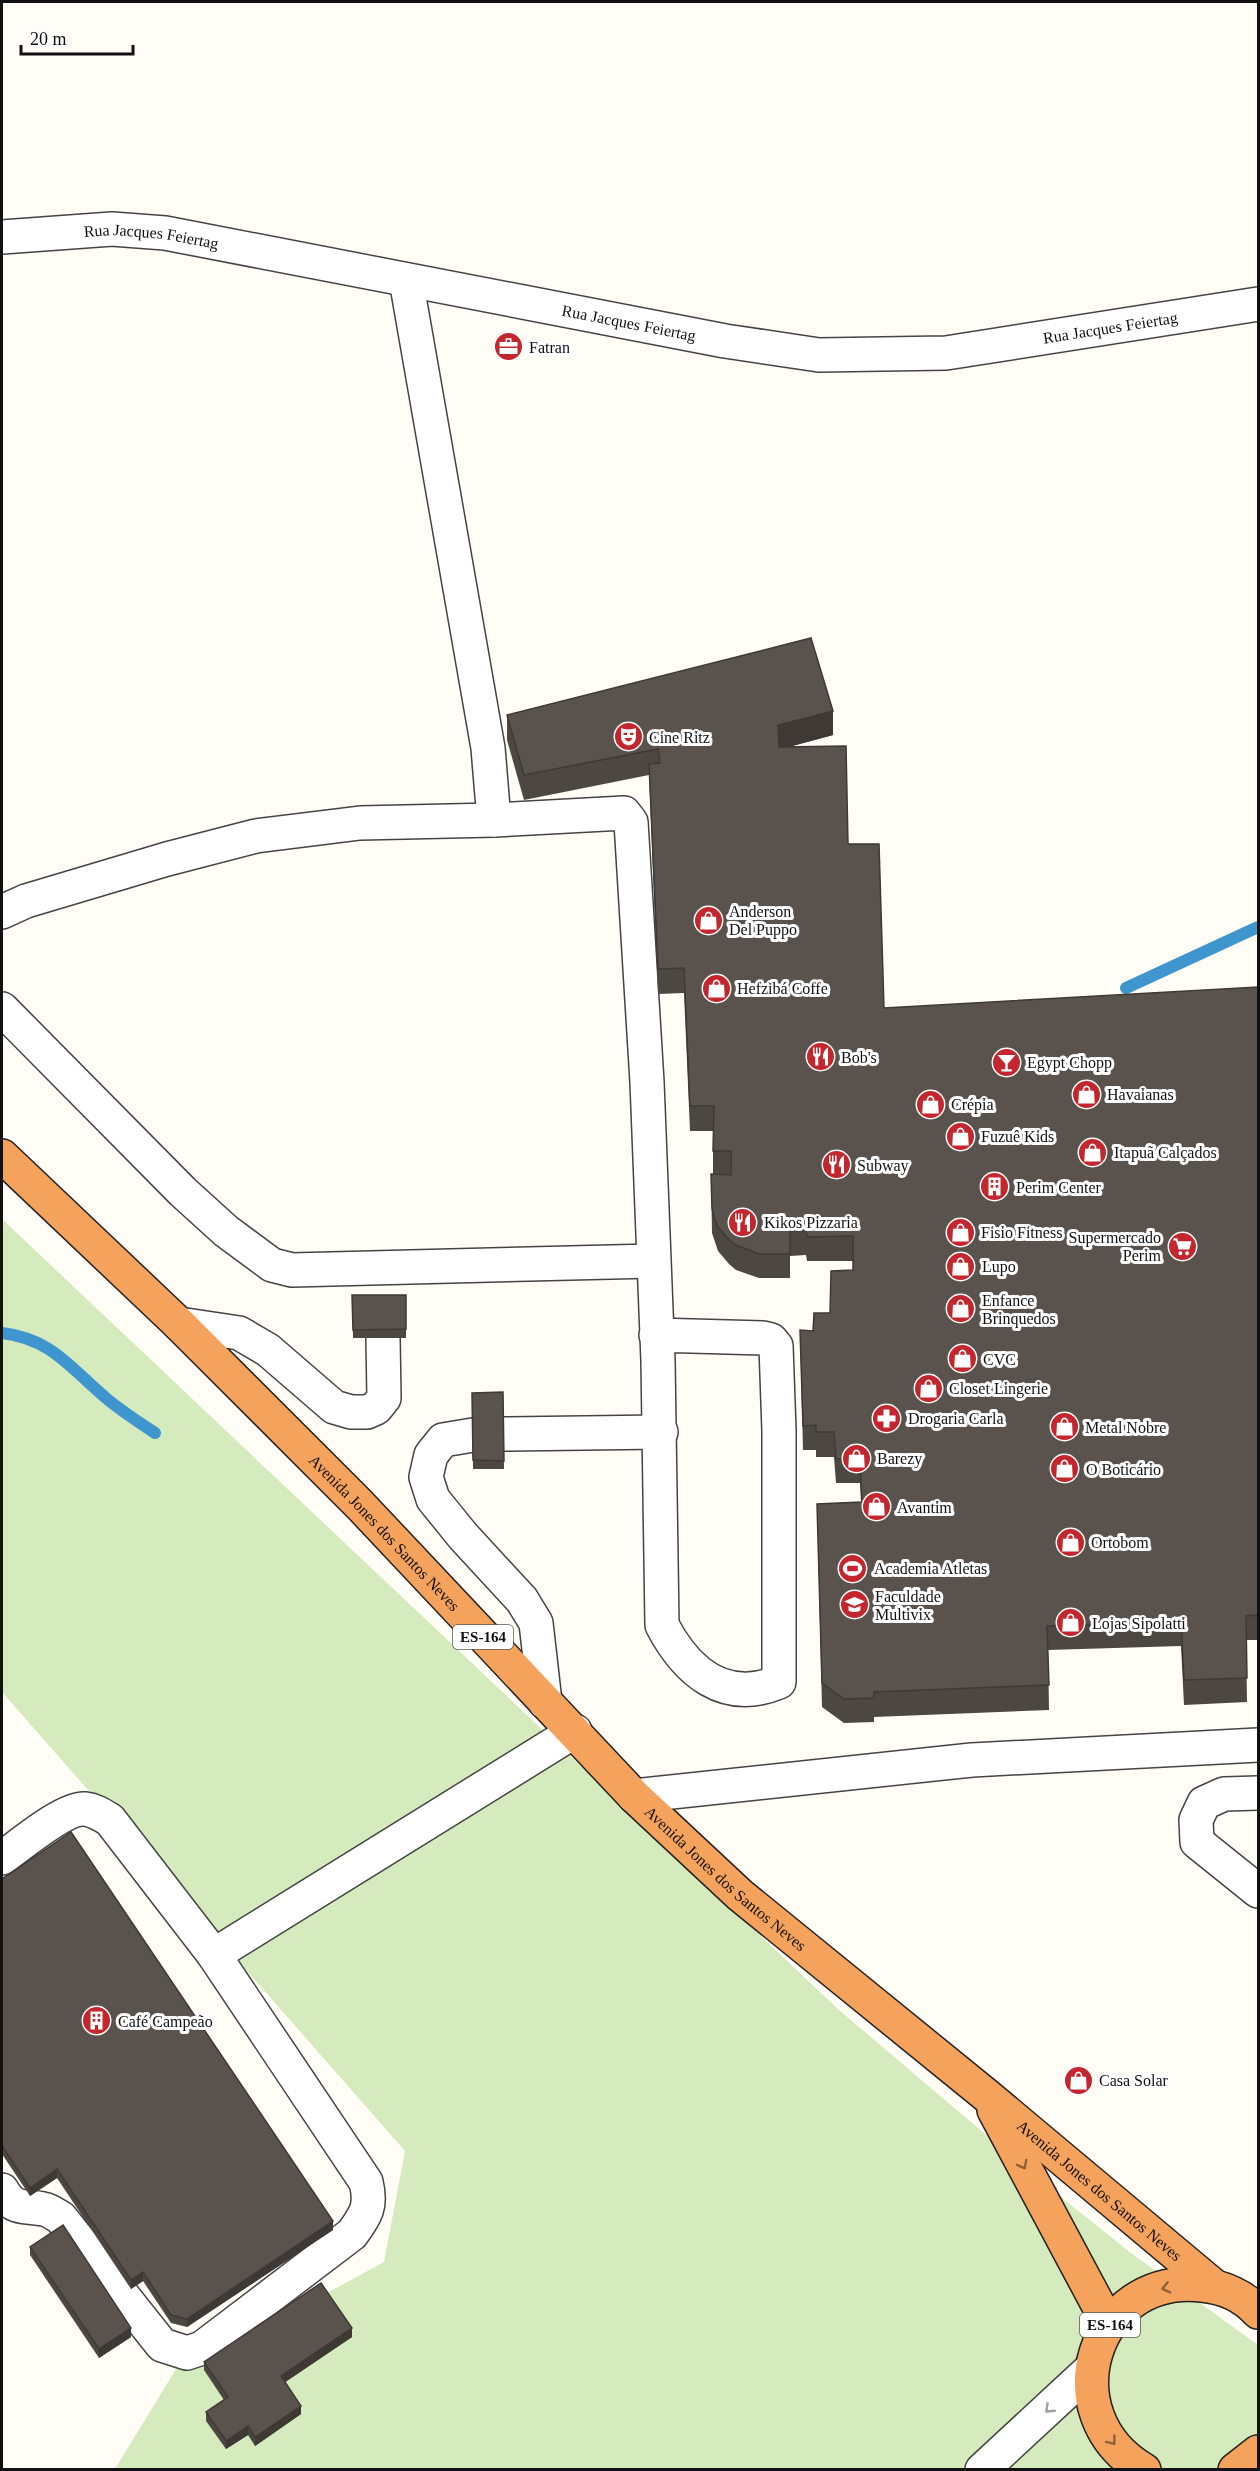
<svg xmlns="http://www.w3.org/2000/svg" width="1260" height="2471" font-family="'Times New Roman',serif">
<rect width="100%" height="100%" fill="#fffdf5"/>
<path fill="#d5ebbd" d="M 2,1219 L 839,2010 L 1032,2174 L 1131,2253 L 1258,2345 L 1258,2469 L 115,2469 L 176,2369 L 243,2357 L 327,2293 L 384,2262 L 405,2151 L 2,1692 Z"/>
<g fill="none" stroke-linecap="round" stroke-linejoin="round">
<g stroke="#3f96cf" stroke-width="12">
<path d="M 1126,988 L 1258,927"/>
<path d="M 2,1333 C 52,1339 70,1368 106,1398 C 121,1411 139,1422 155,1433"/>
</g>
<defs>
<g id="minor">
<path id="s1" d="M 2,237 L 112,229 L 165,233 L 725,341 L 819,355 L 946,353 L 1258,304"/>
<path d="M 406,280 L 488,748 L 494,820"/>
<path d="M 2,912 L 26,901 L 167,859 L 256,836 L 360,823 L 494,820 L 624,813 L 631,822 L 647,1082 L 658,1361 L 662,1625 C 686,1671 724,1705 779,1682 L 779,1431 L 776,1346 L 771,1340 L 763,1338 L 656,1335"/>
<path d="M 2,1009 L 183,1192 L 226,1231 L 272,1265 L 292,1270 L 653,1261"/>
<path d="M 179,1324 L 239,1333 L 268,1350 L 334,1407 L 351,1412 L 367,1412 L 376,1408 L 384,1398 L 383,1338"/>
<path d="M 504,1434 L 661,1432"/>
<path d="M 473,1435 L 443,1440 L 431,1455 L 426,1477 L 433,1499 L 463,1536 L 522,1600 L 536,1623 L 545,1702"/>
<path d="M 1258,1793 L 1224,1794 L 1204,1803 L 1196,1820 L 1197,1842 L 1258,1891"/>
<path d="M 634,1796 L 972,1760 L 1258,1745"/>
<path d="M 2,1858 C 19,1846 65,1807 85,1809 C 95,1810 102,1815 110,1820 L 214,1955 L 366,2182 C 372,2206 366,2215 352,2234 L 202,2348 L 187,2353 L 162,2345 L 61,2218 C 56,2215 50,2210 43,2209 C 22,2205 14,2211 2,2190"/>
<path d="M 214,1955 L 575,1731"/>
<path d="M 982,2470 L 1091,2369"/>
</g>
<g id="highway">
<path id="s2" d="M 2,1156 L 179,1324 L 360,1505 L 634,1796 L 740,1895 L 986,2095 L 1214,2286"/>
<path d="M 994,2110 L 1109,2325"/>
<path d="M 1144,2470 C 1049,2415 1092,2273 1202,2285 C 1223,2287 1244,2296 1258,2312"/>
<path d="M 1235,2470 L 1258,2452"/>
</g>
</defs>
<use href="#minor" stroke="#444" stroke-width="36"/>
<use href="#highway" stroke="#222" stroke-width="36"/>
<use href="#minor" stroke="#fff" stroke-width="33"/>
<use href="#highway" stroke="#f5a25d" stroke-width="33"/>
</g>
<g fill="#4d4742">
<path d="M 507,715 L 833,735 L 788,747 L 848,844 L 884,1008 L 1258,987 L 1258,1640 L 1246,1640 L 1247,1702 L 1184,1705 L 1181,1646 L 1048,1650 L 1049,1710 L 874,1717 L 874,1722 L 844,1723 L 822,1707 L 817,1504 L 861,1502 L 860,1483 L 836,1483 L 834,1457 L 816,1457 L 816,1450 L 803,1450 L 800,1330 L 813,1331 L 830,1313 L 853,1270 L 853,1261 L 807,1261 L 806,1255 L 790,1256 L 790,1278 L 759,1278 L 736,1270 L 729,1264 L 718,1251 L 712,1233 L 711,1174 L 713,1174 L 713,1131 L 690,1131 L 684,993 L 658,994 L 649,775 L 524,800 L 507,740 Z"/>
<path d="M 352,1295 L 406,1295 L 406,1338 L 353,1338 Z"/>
<path d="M 503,1392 L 504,1469 L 473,1469 L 472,1393 Z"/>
<path d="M 2,1879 L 333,2230 L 187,2327 L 171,2323 L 143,2281 L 131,2289 L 57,2178 L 30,2196 L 2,2154 Z"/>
<path d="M 30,2247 L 131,2337 L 99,2358 L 30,2255 Z"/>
<path d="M 352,2337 L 285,2382 L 301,2414 L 255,2446 L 248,2435 L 226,2449 L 206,2421 L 206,2412 L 224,2400 L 204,2370 L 204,2362 Z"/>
</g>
<g fill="#3f3936">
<path d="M 833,711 L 833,735 L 778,750 L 778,725 Z"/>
<path d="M 57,2169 L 57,2178 L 30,2196 L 30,2188 Z"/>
<path d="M 333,2221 L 333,2230 L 187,2327 L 187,2319 Z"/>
<path d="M 143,2272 L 143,2281 L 131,2289 L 131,2280 Z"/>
<path d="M 131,2328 L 131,2337 L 99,2358 L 99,2349 Z"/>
<path d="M 352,2328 L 352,2337 L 281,2385 L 281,2376 Z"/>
<path d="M 301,2406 L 301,2414 L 255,2446 L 255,2437 Z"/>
<path d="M 248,2426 L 248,2435 L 226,2449 L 226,2441 Z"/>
</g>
<g fill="#5a524d" stroke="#3f3936" stroke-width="1.5">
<path d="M 811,638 L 833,711 L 778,725 L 779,747 L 846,746 L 848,844 L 879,844 L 884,1008 L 1258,987 L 1258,1615 L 1246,1616 L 1247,1678 L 1184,1680 L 1181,1621 L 1047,1626 L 1049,1685 L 874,1692 L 874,1698 L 844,1699 L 822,1683 L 817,1504 L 862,1502 L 860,1459 L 836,1459 L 834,1432 L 816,1432 L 816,1425 L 803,1426 L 800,1330 L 813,1331 L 814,1313 L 830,1313 L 831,1271 L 853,1270 L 853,1236 L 807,1237 L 806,1230 L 790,1231 L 790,1254 L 759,1254 L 736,1245 L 729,1240 L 718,1227 L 714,1217 L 712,1208 L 711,1174 L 731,1175 L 731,1151 L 713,1151 L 714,1106 L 690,1106 L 684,968 L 658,969 L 649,764 L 660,763 L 658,749 L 524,775 L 507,715 Z"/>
<path d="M 352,1295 L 406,1295 L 406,1329 L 353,1330 Z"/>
<path d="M 503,1392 L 504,1461 L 473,1460 L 472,1393 Z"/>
<path d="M 71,1832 L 333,2221 L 187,2319 L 171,2315 L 143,2272 L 131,2280 L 57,2169 L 30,2188 L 2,2146 L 2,1879 Z"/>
<path d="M 63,2225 L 131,2328 L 99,2349 L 30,2247 Z"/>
<path d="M 321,2283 L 352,2328 L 281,2376 L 301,2406 L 255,2437 L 248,2426 L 226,2441 L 206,2412 L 228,2397 L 204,2362 Z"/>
</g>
<defs><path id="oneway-chevron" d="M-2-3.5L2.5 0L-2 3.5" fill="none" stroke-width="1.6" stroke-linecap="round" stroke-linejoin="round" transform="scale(1.5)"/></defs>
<g stroke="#8e613b">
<use href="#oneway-chevron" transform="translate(1023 2165) rotate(62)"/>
<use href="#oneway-chevron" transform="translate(1166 2288) rotate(166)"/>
<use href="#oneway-chevron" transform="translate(1112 2441) rotate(52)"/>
</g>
<use stroke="#a0a0a0" href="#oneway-chevron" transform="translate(1049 2409) rotate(137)"/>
<defs>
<symbol id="office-disc" viewBox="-11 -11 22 22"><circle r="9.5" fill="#c4262e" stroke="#fff"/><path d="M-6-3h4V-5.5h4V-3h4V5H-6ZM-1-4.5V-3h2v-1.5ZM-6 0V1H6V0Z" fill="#fff"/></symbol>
<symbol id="theatre-disc" viewBox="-11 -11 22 22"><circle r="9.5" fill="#c4262e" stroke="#fff"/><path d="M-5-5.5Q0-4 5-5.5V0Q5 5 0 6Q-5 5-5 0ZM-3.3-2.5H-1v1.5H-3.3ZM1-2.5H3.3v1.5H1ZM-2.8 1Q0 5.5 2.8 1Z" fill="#fff"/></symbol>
<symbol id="shop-disc" viewBox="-11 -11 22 22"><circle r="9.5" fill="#c4262e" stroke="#fff"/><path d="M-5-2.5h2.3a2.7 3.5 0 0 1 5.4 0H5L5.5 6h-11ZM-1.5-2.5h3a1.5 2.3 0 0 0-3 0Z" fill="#fff"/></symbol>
<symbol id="restaurant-disc" viewBox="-11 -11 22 22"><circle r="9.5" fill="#c4262e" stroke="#fff"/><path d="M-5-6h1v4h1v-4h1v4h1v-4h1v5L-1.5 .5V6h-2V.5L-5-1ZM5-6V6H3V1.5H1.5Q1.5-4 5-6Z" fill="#fff"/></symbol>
<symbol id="bar-disc" viewBox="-11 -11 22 22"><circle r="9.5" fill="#c4262e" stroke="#fff"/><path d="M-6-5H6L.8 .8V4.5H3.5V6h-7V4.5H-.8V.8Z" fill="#fff"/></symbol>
<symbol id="building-disc" viewBox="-11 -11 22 22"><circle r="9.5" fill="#c4262e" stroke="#fff"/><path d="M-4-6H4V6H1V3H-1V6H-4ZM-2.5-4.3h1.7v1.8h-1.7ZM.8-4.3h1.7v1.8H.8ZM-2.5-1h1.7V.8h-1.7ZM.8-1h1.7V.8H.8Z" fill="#fff"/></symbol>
<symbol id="supermarket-disc" viewBox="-11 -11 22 22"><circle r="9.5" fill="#c4262e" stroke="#fff"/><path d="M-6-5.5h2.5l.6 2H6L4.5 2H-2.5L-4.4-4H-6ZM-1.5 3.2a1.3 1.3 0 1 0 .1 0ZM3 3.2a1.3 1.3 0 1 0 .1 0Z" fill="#fff"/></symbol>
<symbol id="pharmacy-disc" viewBox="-11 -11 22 22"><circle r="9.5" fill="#c4262e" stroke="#fff"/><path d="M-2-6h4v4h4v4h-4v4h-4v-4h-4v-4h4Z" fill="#fff"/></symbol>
<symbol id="stadium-disc" viewBox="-11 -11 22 22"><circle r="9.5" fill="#c4262e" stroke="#fff"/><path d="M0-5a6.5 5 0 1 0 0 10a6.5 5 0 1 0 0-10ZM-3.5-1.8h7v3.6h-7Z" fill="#fff"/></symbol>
<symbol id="university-disc" viewBox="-11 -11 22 22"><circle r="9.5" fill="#c4262e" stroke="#fff"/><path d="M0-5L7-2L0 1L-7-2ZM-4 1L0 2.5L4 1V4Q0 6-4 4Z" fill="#fff"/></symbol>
</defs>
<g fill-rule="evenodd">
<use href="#office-disc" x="492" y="330" width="33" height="33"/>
<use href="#theatre-disc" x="612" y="720" width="33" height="33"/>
<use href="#shop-disc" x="692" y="904" width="33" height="33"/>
<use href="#shop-disc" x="700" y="972" width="33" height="33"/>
<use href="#restaurant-disc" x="804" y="1040" width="33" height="33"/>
<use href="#bar-disc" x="990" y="1046" width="33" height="33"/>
<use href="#shop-disc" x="1070" y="1078" width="33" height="33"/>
<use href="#shop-disc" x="914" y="1088" width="33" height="33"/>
<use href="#shop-disc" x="944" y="1120" width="33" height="33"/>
<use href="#shop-disc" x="1076" y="1136" width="33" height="33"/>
<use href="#restaurant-disc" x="820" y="1148" width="33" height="33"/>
<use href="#building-disc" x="978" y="1170" width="33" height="33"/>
<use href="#restaurant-disc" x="726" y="1206" width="33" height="33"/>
<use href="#shop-disc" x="944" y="1216" width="33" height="33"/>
<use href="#supermarket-disc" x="1166" y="1230" width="33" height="33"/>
<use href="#shop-disc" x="944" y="1250" width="33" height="33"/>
<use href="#shop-disc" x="944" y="1292" width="33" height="33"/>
<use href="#shop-disc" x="946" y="1342" width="33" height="33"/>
<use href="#shop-disc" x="912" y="1372" width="33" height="33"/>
<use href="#pharmacy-disc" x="870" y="1402" width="33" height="33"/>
<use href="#shop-disc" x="1048" y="1410" width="33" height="33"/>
<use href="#shop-disc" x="840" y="1442" width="33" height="33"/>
<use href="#shop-disc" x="1048" y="1452" width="33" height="33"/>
<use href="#shop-disc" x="860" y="1490" width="33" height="33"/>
<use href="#shop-disc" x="1054" y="1526" width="33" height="33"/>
<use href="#stadium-disc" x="836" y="1552" width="33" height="33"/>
<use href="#university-disc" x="838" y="1588" width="33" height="33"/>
<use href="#shop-disc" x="1054" y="1606" width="33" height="33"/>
<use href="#building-disc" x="80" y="2004" width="33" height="33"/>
<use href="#shop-disc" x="1062" y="2064" width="33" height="33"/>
</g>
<g text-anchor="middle" stroke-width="6" stroke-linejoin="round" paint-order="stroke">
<g fill="#fff" stroke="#585858" stroke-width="1.5">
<rect x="453" y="1625" width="60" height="24" rx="4.5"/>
<rect x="1080" y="2313" width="60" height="24" rx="4.5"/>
</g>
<g font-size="15" font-weight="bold" fill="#111">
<text x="483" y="1642">ES-164</text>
<text x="1110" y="2330">ES-164</text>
</g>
<g font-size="16" fill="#111" stroke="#fff">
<text dy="6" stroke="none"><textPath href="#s1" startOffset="150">Rua Jacques Feiertag</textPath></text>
<text dy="6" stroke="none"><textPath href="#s1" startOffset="636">Rua Jacques Feiertag</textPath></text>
<text dy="6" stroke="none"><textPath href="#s1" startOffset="1122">Rua Jacques Feiertag</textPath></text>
<text dy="6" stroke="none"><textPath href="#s2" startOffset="537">Avenida Jones dos Santos Neves</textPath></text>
<text dy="6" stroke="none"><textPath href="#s2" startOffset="1023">Avenida Jones dos Santos Neves</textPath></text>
<text dy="6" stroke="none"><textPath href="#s2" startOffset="1510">Avenida Jones dos Santos Neves</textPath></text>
</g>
<g font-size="16" fill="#111" stroke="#fff" text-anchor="start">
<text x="529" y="353">Fatran</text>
<text x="649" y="743">Cine Ritz</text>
<text x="729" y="917">Anderson<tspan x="729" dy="18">Del Puppo</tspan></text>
<text x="737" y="994">Hefzibá Coffe</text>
<text x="841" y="1063">Bob's</text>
<text x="1027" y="1068">Egypt Chopp</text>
<text x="1107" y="1100">Havaianas</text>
<text x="951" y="1110">Crépia</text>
<text x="981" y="1142">Fuzuê Kids</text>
<text x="1114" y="1158">Itapuã Calçados</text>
<text x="857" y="1171">Subway</text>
<text x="1016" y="1193">Perim Center</text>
<text x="764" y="1228">Kikos Pizzaria</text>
<text x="981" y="1238">Fisio Fitness</text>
<text x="1161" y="1243" text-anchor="end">Supermercado<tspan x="1161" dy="18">Perim</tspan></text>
<text x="982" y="1272">Lupo</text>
<text x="982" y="1306">Enfance<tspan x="982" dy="18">Brinquedos</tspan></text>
<text x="983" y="1365">CVC</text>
<text x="949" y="1394">Closet Lingerie</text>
<text x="908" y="1424">Drogaria Carla</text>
<text x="1085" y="1433">Metal Nobre</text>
<text x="877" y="1464">Barezy</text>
<text x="1086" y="1475">O Boticário</text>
<text x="897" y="1513">Avantim</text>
<text x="1091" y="1548">Ortobom</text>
<text x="874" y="1574">Academia Atletas</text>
<text x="875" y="1602">Faculdade<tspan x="875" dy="18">Multivix</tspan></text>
<text x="1092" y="1629">Lojas Sipolatti</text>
<text x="118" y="2027">Café Campeão</text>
<text x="1099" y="2086">Casa Solar</text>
</g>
</g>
<rect width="1260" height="2471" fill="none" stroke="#111111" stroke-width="6"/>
<path d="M21 45v9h112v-9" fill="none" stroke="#111111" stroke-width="3"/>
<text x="30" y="45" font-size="18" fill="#111111" stroke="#ffffff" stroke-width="4.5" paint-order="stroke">20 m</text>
</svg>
